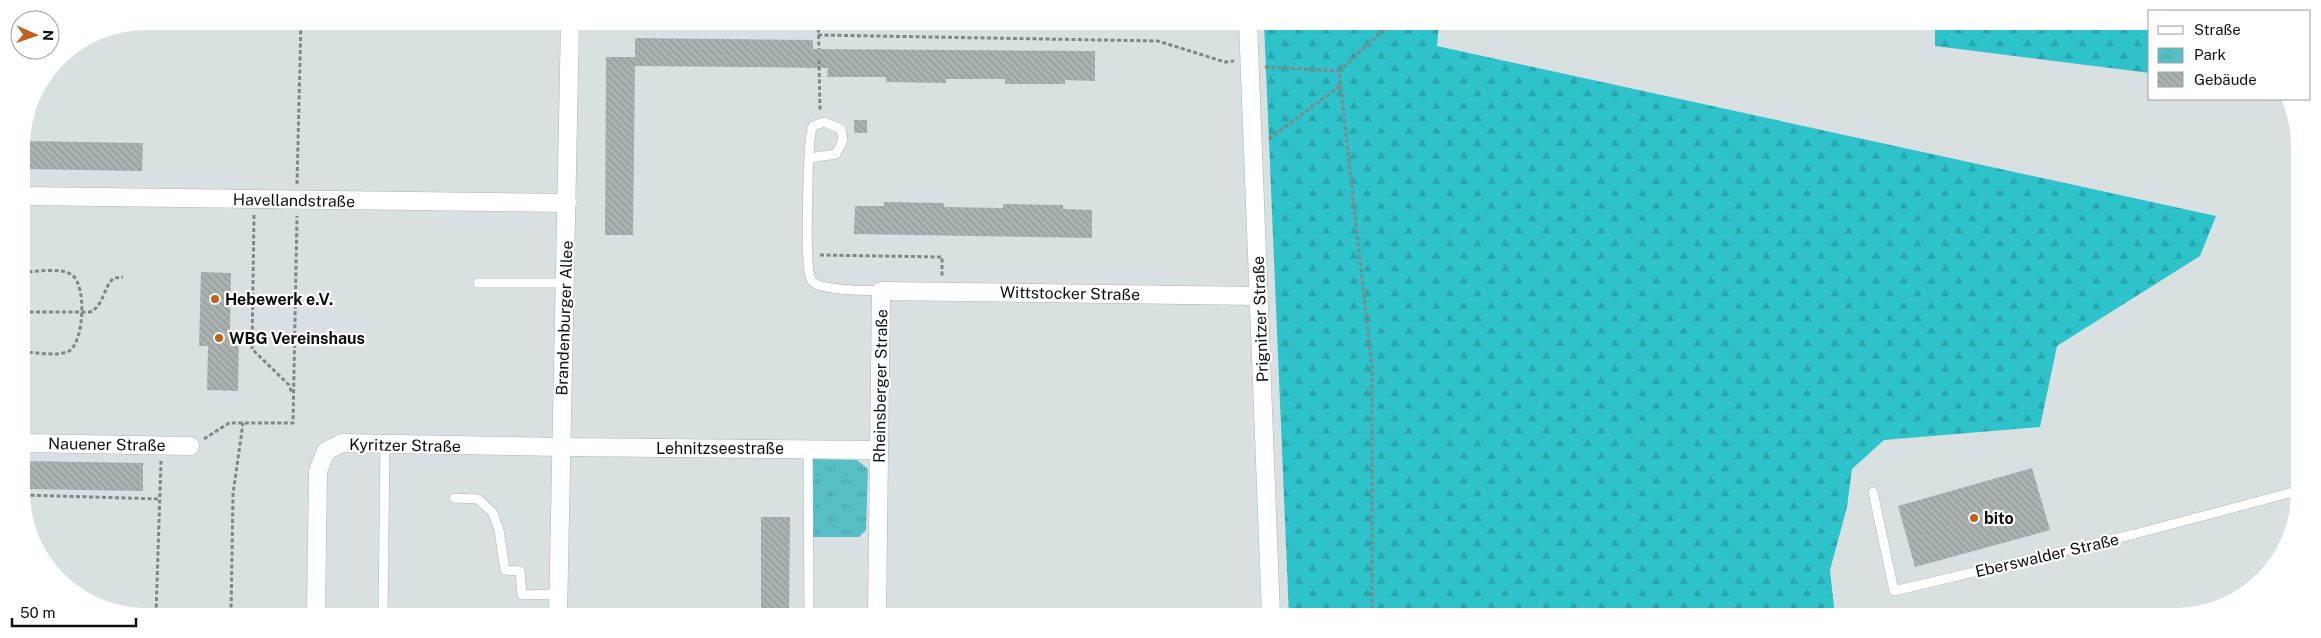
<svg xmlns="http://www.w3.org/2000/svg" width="2321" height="638" font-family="'Public Sans',sans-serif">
<defs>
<pattern id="forest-firs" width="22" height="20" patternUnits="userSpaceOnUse" patternTransform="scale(1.25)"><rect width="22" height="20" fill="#2ec3cb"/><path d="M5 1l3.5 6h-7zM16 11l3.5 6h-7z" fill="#28a6ad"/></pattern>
<pattern id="park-tufts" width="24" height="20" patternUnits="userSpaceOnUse" patternTransform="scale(1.25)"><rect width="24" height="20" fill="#55bfc5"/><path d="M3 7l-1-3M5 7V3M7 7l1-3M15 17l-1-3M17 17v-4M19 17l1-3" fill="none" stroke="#49a3a8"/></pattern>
<pattern id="building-back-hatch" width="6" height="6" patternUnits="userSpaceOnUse" patternTransform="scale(1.25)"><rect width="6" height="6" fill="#aab2b2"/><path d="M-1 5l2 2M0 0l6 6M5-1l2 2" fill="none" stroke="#919898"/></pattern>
</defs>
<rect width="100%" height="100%" fill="#d9e0e1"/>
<g fill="url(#forest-firs)">
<path d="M 1264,23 L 1439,23 L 1437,46 L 2216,216 L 2200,256 L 2057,346 L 2040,427 L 1884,440 L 1852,469 L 1847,507 L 1830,570 L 1835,616 L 1289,616 Z"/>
<path d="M 1935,23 L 2150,24 L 2150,73 L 1935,46 Z"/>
</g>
<path fill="url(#park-tufts)" d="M 812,459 L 857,460 L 868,469 L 866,530 L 859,537 L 812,537 Z"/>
<g fill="url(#building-back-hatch)">
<path d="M 635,38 L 813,40 L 813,49 L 1095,51 L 1095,81 L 1065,80 L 1065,84 L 1005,84 L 1005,79 L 946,79 L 946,83 L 886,82 L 886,77 L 827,77 L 828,68 L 635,66 L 635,64 L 633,235 L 605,235 L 606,57 L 635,57 Z"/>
<rect x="854" y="120" width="13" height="13"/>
<path d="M 24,141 L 143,143 L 142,171 L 23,169 Z"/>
<path d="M 884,202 L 944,203 L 944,207 L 1003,208 L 1003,204 L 1063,205 L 1063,209 L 1092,210 L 1092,238 L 854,234 L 855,206 L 884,206 Z"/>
<path d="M 201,272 L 231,273 L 230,330 L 239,331 L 238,391 L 207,390 L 208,346 L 199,346 Z"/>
<path d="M 23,461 L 143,463 L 143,491 L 24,489 Z"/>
<path d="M 2032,468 L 2050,530 L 1915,567 L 1898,506 Z"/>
<path d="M 761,517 L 790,517 L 789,615 L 761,615 Z"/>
</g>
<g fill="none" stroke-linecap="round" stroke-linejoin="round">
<defs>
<g id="lane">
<path d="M 809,158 L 836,154 L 843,140 L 841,129 L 824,122 L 813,126 C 807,136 806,255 809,271 C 809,274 811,280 813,282 C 823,291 867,290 881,291"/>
<path d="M 478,283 L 565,283"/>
<path d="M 808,449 L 809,615"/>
<path d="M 1873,492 L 1894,591 L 2135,534 L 2297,491"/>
<path d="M 454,498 L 478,499 L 493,513 L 499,530 L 505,570 L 520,571 L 522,595 L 558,594"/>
<path d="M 383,615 L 385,444"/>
</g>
<g id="street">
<path d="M 1248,23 L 1271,616"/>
<path d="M 22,196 L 567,203"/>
<path d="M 23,443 L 190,446"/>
<path d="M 316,615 L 318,471 L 326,451 L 342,443 L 560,447 L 879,450"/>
<path d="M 558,615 L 570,22"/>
<path d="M 877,615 L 881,291 L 1259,296"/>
</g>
</defs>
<use href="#lane" stroke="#adb4b5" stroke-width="10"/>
<use href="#street" stroke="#adb4b5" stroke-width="19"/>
<g stroke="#818687" stroke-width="3" stroke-dasharray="4 2.5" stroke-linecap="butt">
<path d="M 818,22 L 819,49"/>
<path d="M 818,35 L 1158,41 L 1225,62 L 1234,61"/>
<path d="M 819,60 L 820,112"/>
<path d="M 1265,67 L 1339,71"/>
<path d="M 1269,139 L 1340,86"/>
<path d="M 297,184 L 301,21"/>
<path d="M 254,215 L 252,349 L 289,385 L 292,393"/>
<path d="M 820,255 L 942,257 L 942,276"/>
<path d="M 22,272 C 36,272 61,267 72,275 C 87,286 84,342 69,351 C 58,357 36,352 23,352"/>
<path d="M 23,312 L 90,312 C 104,306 103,287 114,278 L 123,277"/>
<path d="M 27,352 L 28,272"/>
<path d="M 204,439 L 229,423 L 293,423 L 297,216"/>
<path d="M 24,495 L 160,499"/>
<path d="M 156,614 L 161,461"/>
<path d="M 231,614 L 233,494 L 243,423"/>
<path d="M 1372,616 L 1372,367 L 1339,71 L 1391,23"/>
</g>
<use href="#lane" stroke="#fff" stroke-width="9"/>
<use href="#street" stroke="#fff" stroke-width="18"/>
</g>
<g fill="#c0601c" stroke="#fff" stroke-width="2">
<circle cx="215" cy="299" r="5"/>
<circle cx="219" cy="338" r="5"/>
<circle cx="1974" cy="518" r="5"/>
</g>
<g text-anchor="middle" stroke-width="4.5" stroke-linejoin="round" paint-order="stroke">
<g font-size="16" fill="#0d0f0f" stroke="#fff">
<text transform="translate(294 200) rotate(1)" y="6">Havellandstraße</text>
<text transform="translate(1070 293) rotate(1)" y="6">Wittstocker Straße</text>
<text transform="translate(564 318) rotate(-88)" y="6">Brandenburger Allee</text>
<text transform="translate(1260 319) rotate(-92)" y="6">Prignitzer Straße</text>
<text transform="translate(880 386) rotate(-89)" y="6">Rheinsberger Straße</text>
<text transform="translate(107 444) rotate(1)" y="6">Nauener Straße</text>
<text transform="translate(405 445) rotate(1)" y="6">Kyritzer Straße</text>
<text x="720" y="454">Lehnitzseestraße</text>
<text transform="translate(2047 555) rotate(-13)" y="6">Eberswalder Straße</text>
</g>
<g font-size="16" font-weight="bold" fill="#0d0f0f" stroke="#fff" text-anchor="start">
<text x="225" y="305">Hebewerk e.V.</text>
<text x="229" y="344">WBG Vereinshaus</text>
<text x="1984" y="524">bito</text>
</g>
</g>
<path d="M0 0H2321V638H0ZM146 30H2175A116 116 0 0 1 2291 146V492A116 116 0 0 1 2175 608H146A116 116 0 0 1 30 492V146A116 116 0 0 1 146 30Z" fill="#fff" fill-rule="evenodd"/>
<rect x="2148" y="10" width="162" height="90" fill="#ffffff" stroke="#9e9f9f"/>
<rect x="2158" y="26" width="25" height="8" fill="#ffffff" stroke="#9e9f9f"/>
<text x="2194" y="35" font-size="15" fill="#0d0f0f">Straße</text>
<rect x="2158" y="48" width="25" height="15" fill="url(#park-tufts)" stroke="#9e9f9f"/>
<text x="2194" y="60" font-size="15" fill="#0d0f0f">Park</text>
<rect x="2158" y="72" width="25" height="15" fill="url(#building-back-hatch)" stroke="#9e9f9f"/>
<text x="2194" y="85" font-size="15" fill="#0d0f0f">Gebäude</text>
<g transform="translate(35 35) rotate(92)"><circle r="24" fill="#ffffff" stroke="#9e9f9f"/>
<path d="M0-4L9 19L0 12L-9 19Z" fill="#c0601c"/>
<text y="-8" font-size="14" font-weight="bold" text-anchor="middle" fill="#0d0f0f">N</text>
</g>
<path d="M12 618v8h124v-8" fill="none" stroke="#0d0f0f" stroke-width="2.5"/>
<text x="20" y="618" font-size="15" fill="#0d0f0f" stroke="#ffffff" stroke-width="4" paint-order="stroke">50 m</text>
</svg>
